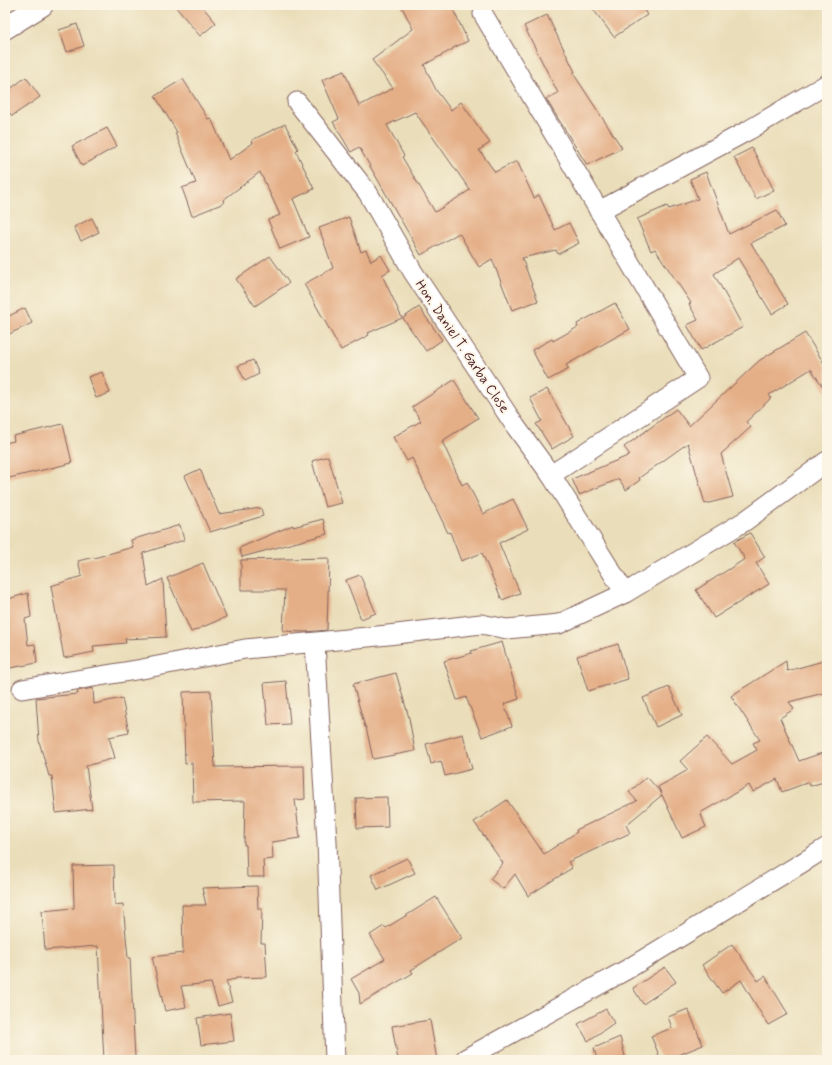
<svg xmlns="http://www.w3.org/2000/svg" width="832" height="1065" font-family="Mynerve,sans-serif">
<rect width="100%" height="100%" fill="#fcf5e5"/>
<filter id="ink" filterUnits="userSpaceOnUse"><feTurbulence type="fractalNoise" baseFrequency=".025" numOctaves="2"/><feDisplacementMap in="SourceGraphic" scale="8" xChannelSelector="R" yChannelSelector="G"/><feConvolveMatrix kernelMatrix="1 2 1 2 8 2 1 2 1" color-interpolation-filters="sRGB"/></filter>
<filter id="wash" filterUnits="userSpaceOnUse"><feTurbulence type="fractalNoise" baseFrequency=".012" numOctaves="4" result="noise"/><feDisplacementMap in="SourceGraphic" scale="16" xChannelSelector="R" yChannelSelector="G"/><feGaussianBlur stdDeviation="0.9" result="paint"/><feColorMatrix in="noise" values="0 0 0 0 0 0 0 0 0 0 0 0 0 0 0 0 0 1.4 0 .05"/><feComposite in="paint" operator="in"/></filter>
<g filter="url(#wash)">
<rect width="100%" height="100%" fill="#eadeba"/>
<g id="blocks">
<g fill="#e4ae86" fill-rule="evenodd">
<path d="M 174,5 L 201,5 L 216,23 L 200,36 Z"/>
<path d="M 401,5 L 451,5 L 468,41 L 453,48 L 453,49 L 424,65 L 436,90 L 451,110 L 461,102 L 490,143 L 479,150 L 495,172 L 517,161 L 534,198 L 539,195 L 555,230 L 569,223 L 579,243 L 558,254 L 556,250 L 522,258 L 538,301 L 512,310 L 492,259 L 479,267 L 459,233 L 421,255 L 359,147 L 351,152 L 333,122 L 339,119 L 322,80 L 344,71 L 359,106 L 393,88 L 372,60 L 413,29 ZM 415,112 L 470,190 L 435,212 L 402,157 L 404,156 L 387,125 Z"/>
<path d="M 590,5 L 641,5 L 647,15 L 614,37 Z"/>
<path d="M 547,15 L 575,72 L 573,73 L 622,148 L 587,165 L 546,99 L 558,93 L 524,26 Z"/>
<path d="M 77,24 L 84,46 L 67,52 L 59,30 Z"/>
<path d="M 26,77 L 40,97 L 12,116 L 5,107 L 5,93 Z"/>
<path d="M 183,79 L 208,119 L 211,118 L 229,160 L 253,143 L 252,140 L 285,124 L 298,149 L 296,151 L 314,189 L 293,199 L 309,237 L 280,249 L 268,220 L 280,215 L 260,172 L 223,200 L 224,203 L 192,216 L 182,188 L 196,183 L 175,133 L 177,132 L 155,96 Z"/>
<path d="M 107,128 L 117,146 L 82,166 L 72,146 Z"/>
<path d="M 752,148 L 774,190 L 756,199 L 734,157 Z"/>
<path d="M 706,172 L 729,234 L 777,210 L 785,226 L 751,243 L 788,304 L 772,314 L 738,258 L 714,274 L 743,327 L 701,350 L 687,325 L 698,320 L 689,304 L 691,303 L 655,249 L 651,251 L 637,219 L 667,206 L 669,209 L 698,199 L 690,179 Z"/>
<path d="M 349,217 L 361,252 L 366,250 L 371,261 L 381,255 L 390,270 L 382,275 L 402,318 L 368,333 L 369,335 L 341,350 L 304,284 L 333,268 L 319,228 Z"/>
<path d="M 92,218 L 99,232 L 81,241 L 74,227 Z"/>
<path d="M 270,256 L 289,283 L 255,306 L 236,279 Z"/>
<path d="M 615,303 L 630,329 L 566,365 L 569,369 L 548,380 L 532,350 L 552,339 L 553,341 L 578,327 L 577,324 Z"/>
<path d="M 419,307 L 442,340 L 426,351 L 403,318 Z"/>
<path d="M 25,308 L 32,323 L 5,336 L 5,318 Z"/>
<path d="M 805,333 L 827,368 L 827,393 L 811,369 L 769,395 L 771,398 L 746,422 L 751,427 L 721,454 L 733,497 L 705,504 L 688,443 L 639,478 L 640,480 L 626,490 L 619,479 L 579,495 L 572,479 L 630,455 L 624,447 L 676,409 L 689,426 L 760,360 Z"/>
<path d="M 253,360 L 259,374 L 245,381 L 238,366 Z"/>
<path d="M 102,372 L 110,393 L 96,398 L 88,377 Z"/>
<path d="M 454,380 L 478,418 L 442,441 L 462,485 L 467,482 L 483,514 L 513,499 L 528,529 L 499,543 L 520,593 L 502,600 L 482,553 L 461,561 L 450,532 L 448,533 L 412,458 L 407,461 L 393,437 L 421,421 L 412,407 Z"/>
<path d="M 547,389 L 574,436 L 552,449 L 536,424 L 542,421 L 530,398 Z"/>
<path d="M 63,424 L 72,463 L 5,479 L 5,443 L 14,441 L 13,436 Z"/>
<path d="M 328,456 L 342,503 L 325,507 L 312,461 Z"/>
<path d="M 200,469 L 219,514 L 261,508 L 263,516 L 210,532 L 185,476 Z"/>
<path d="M 323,519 L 327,534 L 242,557 L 239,548 L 293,525 L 293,527 Z"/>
<path d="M 180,525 L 184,540 L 143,553 L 148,586 L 163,579 L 166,637 L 125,639 L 126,643 L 93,646 L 94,652 L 64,658 L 51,586 L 82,576 L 78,561 L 94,557 L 94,558 L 133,547 L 131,540 Z"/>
<path d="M 750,533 L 765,557 L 756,563 L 769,584 L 714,618 L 696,590 L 745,559 L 734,542 Z"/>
<path d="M 329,558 L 327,630 L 306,632 L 283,631 L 285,590 L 241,590 L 241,560 Z"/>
<path d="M 203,563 L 226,617 L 191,632 L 167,578 Z"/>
<path d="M 360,575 L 376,613 L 361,619 L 346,580 Z"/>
<path d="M 28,593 L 31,617 L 25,619 L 28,645 L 35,644 L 37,663 L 5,669 L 5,600 Z"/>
<path d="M 502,642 L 519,699 L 504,704 L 512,726 L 482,737 L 466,697 L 457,700 L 444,661 L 472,653 L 471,651 Z"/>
<path d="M 618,644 L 628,679 L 588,691 L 577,656 Z"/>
<path d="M 786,661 L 787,671 L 823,661 L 827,677 L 827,692 L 789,702 L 794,709 L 780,718 L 799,761 L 822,753 L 827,766 L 827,781 L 810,786 L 809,782 L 782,792 L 777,779 L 753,792 L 749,785 L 700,813 L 706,827 L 682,838 L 662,795 L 626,825 L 630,833 L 568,862 L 572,868 L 528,896 L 515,874 L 503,889 L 490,879 L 503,863 L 474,822 L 507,800 L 544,854 L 577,832 L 576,830 L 637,801 L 629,792 L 647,777 L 662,794 L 658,787 L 688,770 L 680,761 L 707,737 L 732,764 L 757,750 L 753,743 L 760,740 L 731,696 Z"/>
<path d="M 396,673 L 409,718 L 415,751 L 373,759 L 366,727 L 365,727 L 353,684 Z"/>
<path d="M 286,681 L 290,724 L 268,725 L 264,683 Z"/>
<path d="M 669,687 L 682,715 L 656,727 L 643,698 Z"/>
<path d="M 93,688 L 94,704 L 122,698 L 129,733 L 109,737 L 115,758 L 86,766 L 92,809 L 56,813 L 52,776 L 49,776 L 39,741 L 36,698 L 78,694 L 77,691 Z"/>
<path d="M 211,691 L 215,767 L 304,766 L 305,799 L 295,800 L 300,838 L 272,842 L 273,859 L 263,860 L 264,877 L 247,877 L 246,845 L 244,845 L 245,801 L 193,802 L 192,763 L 185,764 L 183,692 Z"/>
<path d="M 463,734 L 472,769 L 445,776 L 441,761 L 431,764 L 426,744 Z"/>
<path d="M 387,797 L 388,827 L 357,828 L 356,798 Z"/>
<path d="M 407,858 L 415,873 L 378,890 L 371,875 Z"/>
<path d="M 114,865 L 115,905 L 123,904 L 128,958 L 130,958 L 135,1058 L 104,1060 L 98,946 L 45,950 L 42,911 L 74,908 L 73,866 Z"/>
<path d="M 257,886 L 258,909 L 262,909 L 261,943 L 265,943 L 267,977 L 236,978 L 236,979 L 226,981 L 232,1002 L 218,1006 L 211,983 L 181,986 L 186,1007 L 165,1011 L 152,957 L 183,953 L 182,905 L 206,905 L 202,888 Z"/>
<path d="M 436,897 L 462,938 L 411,970 L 413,973 L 360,1004 L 359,993 L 351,979 L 385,959 L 370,935 L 384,926 L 386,928 Z"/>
<path d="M 732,944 L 758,981 L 765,976 L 788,1014 L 768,1025 L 741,980 L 722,993 L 702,965 Z"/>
<path d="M 665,967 L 676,982 L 643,1004 L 633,988 Z"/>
<path d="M 606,1009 L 614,1023 L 588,1041 L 578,1024 Z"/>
<path d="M 688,1009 L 703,1045 L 666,1060 L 661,1060 L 651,1036 L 672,1028 L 668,1017 Z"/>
<path d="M 230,1013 L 234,1041 L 201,1045 L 197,1018 Z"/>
<path d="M 430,1020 L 437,1060 L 398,1060 L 392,1026 Z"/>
<path d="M 620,1037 L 626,1060 L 597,1060 L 594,1048 Z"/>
</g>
</g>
</g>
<g filter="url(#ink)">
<use href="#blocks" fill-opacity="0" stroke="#82625d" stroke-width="1"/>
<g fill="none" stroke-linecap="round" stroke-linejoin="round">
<defs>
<g id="minor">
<path d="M 483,14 L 698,378 L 551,475"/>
<path d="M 297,102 L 368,193 L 413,272 L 516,427 L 551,475 L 625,593"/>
<path d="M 599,211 L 749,130 L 827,84"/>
<path d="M 315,643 L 327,842 L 335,1060"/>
<path d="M 22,689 L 142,669 L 245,649 L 388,635 L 481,624 L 507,629 L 559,624 L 625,593 L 745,521 L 827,461"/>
<path d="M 465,1059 L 626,970 L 805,861 L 827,847"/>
</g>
<path id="highway" d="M 5,28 L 42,5"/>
</defs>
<use href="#minor" stroke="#82625d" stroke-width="21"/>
<use href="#highway" stroke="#82625d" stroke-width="24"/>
<use href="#minor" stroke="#fff" stroke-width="19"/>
<use href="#highway" stroke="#fff" stroke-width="22"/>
</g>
</g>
<g text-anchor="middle" stroke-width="4" stroke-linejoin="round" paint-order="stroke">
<g font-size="14" fill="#4a1f2b" stroke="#fcf5e5">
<text transform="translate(463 346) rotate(56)" y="5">Hon. Daniel T. Garba Close</text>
</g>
</g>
<rect width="832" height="1065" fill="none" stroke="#fcf5e5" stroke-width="20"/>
</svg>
